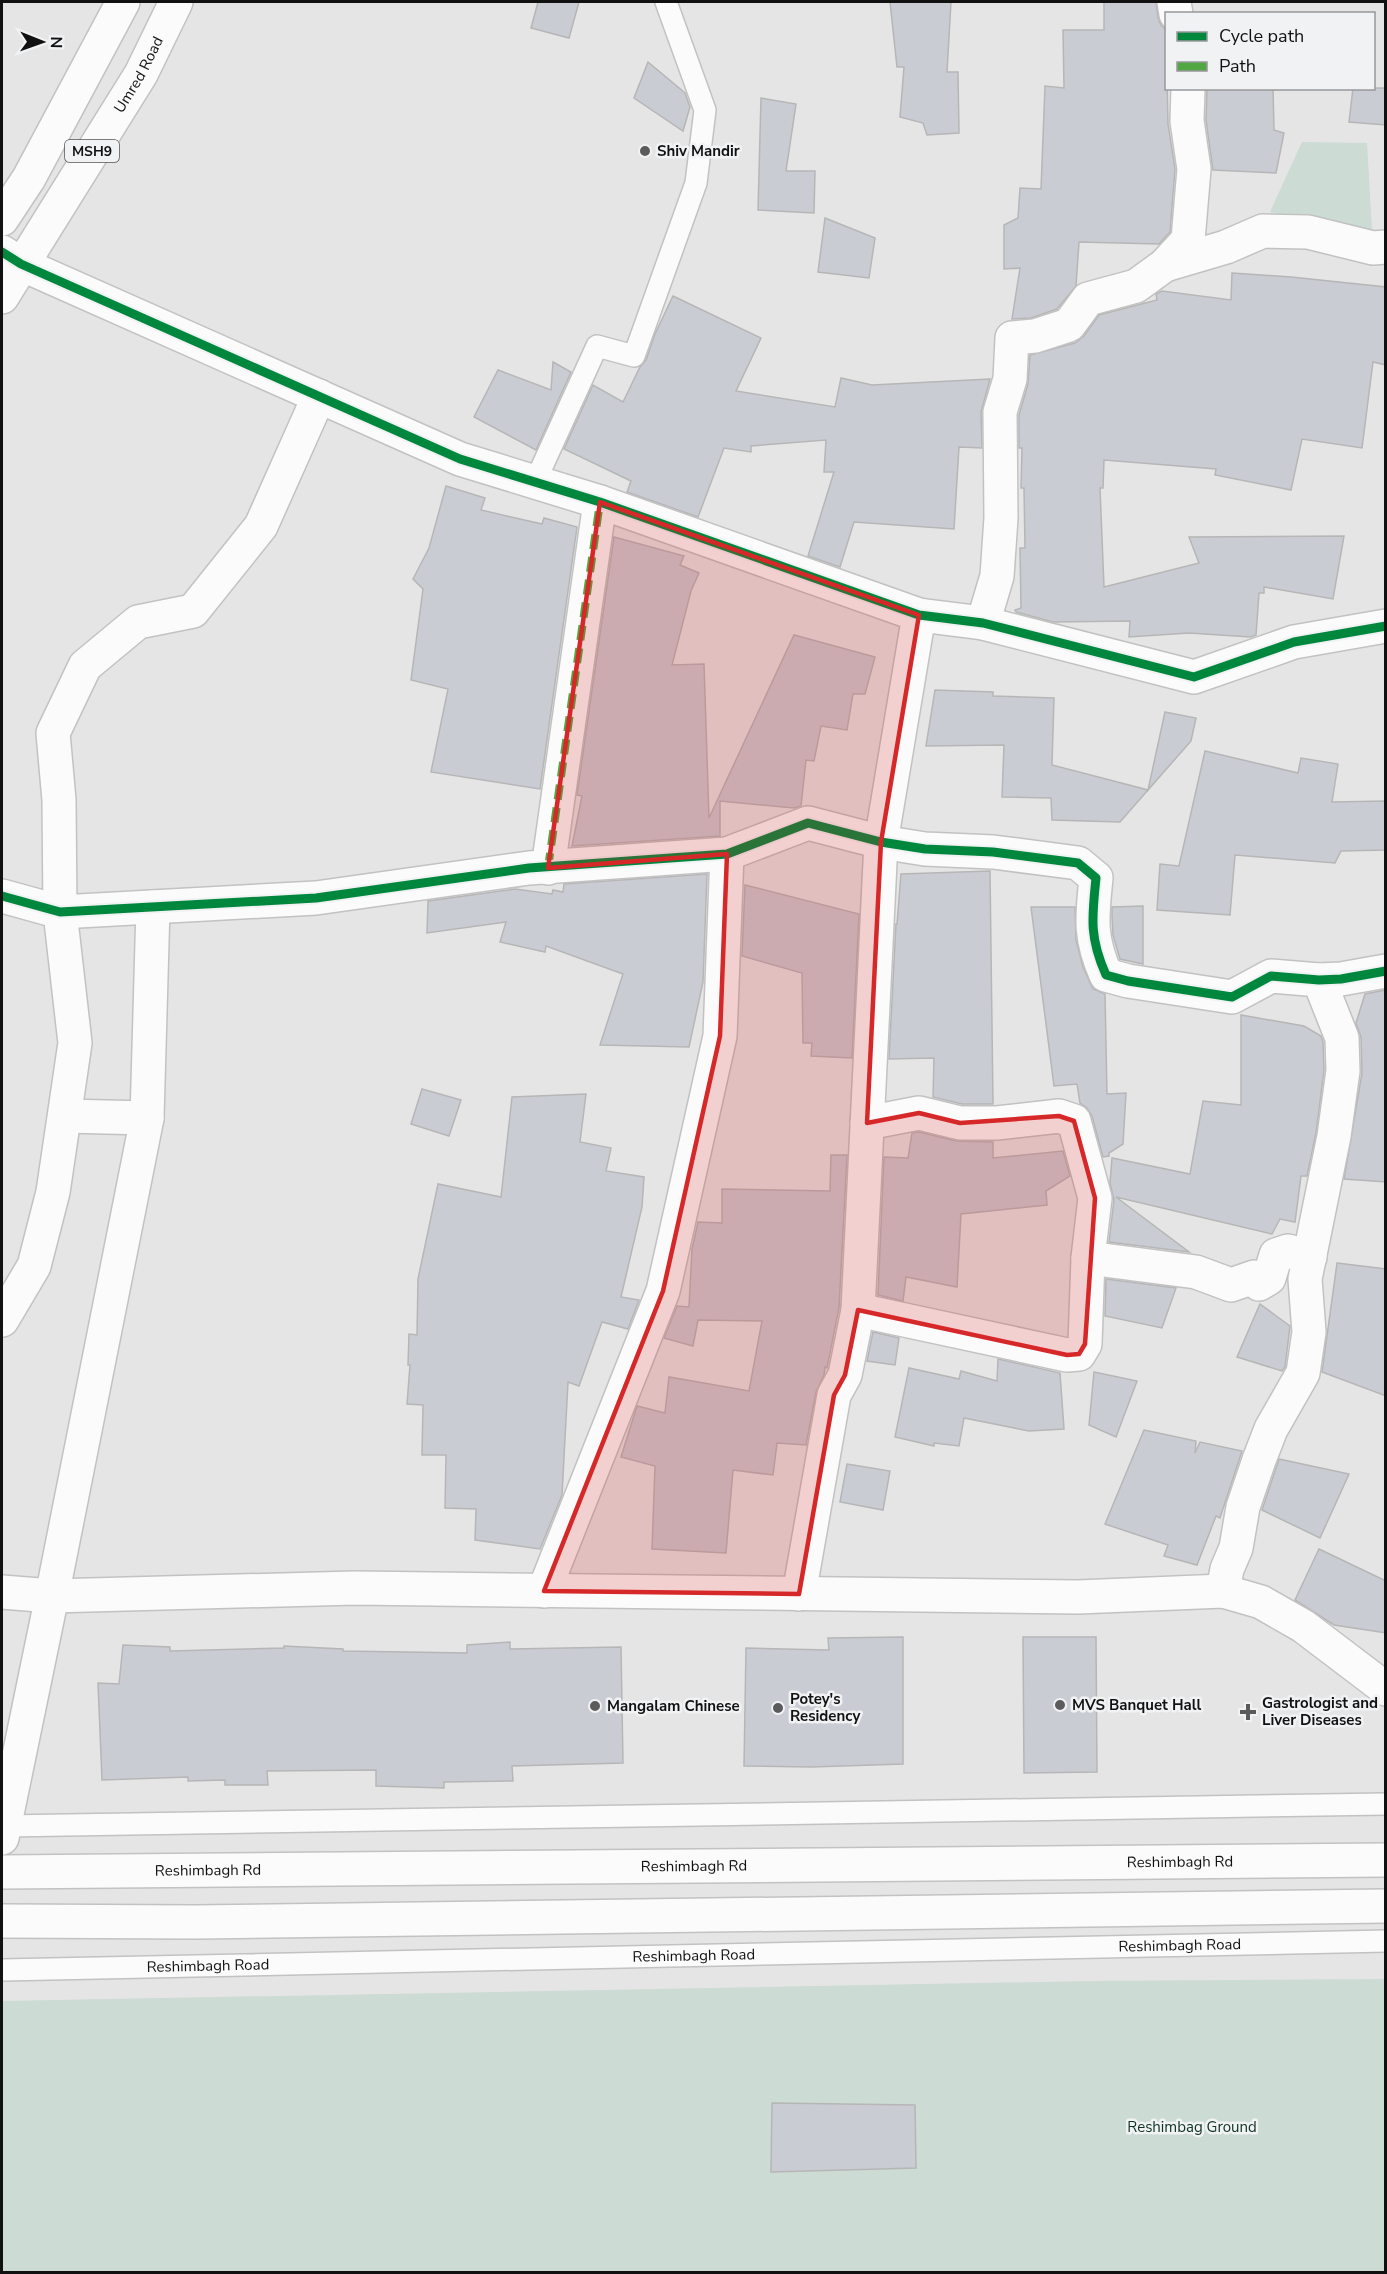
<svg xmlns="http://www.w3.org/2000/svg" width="1387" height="2274" font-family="'Nunito Sans',sans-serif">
<rect width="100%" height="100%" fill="#e5e5e5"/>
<g fill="#ccdbd3">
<path d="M 1302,142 L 1367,143 L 1372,230 L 1340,227 L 1270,212 Z"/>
<path d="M 1385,1979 L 1385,2272 L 2,2272 L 2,2001 L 1093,1981 Z"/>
</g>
<g fill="#caccd3" stroke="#b6b6b7" stroke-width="1.5">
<path d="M 538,2 L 579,2 L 569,38 L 531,28 Z"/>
<path d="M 890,2 L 951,2 L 947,72 L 958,72 L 959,133 L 927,135 L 923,123 L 900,117 L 904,67 L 897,67 Z"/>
<path d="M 1104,2 L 1156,2 L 1158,18 L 1161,25 L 1166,30 L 1168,124 L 1175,169 L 1170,232 L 1159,244 L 1079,242 L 1076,286 L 1057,309 L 1031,318 L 1012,319 L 1020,268 L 1004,269 L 1004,225 L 1018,218 L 1020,188 L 1041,189 L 1045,86 L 1064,88 L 1063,30 L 1104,30 Z"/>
<path d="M 648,62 L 685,93 L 690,107 L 683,131 L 634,98 Z"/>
<path d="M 1207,88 L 1273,88 L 1274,130 L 1284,133 L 1276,173 L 1213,170 L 1206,120 Z"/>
<path d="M 1353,88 L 1386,88 L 1386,125 L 1349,122 Z"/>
<path d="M 761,98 L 796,104 L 786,171 L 815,171 L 814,213 L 758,210 Z"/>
<path d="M 825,218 L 875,238 L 869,278 L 818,272 Z"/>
<path d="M 1232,273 L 1291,277 L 1386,287 L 1386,365 L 1373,362 L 1362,448 L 1302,439 L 1291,490 L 1215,475 L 1216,469 L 1104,460 L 1103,488 L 1100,488 L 1104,587 L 1199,563 L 1189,537 L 1344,536 L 1333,599 L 1264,587 L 1264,593 L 1259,593 L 1256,635 L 1251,637 L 1189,633 L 1129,637 L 1130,621 L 1053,622 L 1016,612 L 1015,610 L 1021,608 L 1020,548 L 1025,548 L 1024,488 L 1021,488 L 1022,448 L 1019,448 L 1019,415 L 1028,384 L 1030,355 L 1075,343 L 1084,336 L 1099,315 L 1157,300 L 1156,294 L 1162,291 L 1231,300 Z"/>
<path d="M 673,296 L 761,338 L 736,391 L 835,407 L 841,378 L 872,385 L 990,379 L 981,412 L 982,448 L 959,447 L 954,529 L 854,522 L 840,567 L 808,556 L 834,472 L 824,472 L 826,440 L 751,446 L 751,452 L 724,448 L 698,517 L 627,492 L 631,481 L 564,449 L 593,385 L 623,402 L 640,367 L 646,360 L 655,334 Z"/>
<path d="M 553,362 L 571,372 L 536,450 L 474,417 L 498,370 L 551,390 Z"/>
<path d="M 446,486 L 485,498 L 481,510 L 542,524 L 544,518 L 577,527 L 540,789 L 431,772 L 448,689 L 411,680 L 423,589 L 413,579 L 429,548 Z"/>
<path d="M 614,537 L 684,556 L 680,565 L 699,573 L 691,591 L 672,665 L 704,664 L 709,818 L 794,635 L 875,657 L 865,694 L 853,694 L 847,730 L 821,726 L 814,761 L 806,760 L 801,806 L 794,808 L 720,801 L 720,836 L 572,846 L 582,796 L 577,795 Z"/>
<path d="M 935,690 L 993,692 L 993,696 L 1054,698 L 1052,765 L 1148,790 L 1120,822 L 1052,820 L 1051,798 L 1002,797 L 1004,745 L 926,746 Z"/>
<path d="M 1165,712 L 1196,718 L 1191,741 L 1148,790 Z"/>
<path d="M 1205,751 L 1298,773 L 1301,758 L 1338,764 L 1332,802 L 1386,801 L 1386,850 L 1341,851 L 1335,863 L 1235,855 L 1230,915 L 1157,910 L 1160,864 L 1179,866 Z"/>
<path d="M 990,871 L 993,1104 L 962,1104 L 933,1097 L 934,1058 L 889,1059 L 896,924 L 897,924 L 901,874 Z"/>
<path d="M 707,874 L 703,982 L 689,1047 L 600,1045 L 623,974 L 546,946 L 545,952 L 500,942 L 506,922 L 427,933 L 428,901 L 515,889 L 552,894 L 553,890 L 563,892 L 564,884 Z"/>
<path d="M 745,885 L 859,914 L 852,1058 L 811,1056 L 812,1043 L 803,1043 L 802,973 L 742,956 Z"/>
<path d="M 1143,906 L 1143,964 L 1120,959 L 1113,935 L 1112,916 L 1112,907 Z"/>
<path d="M 1031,907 L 1075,907 L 1076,940 L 1083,967 L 1093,989 L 1105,994 L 1107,1094 L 1126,1093 L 1123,1144 L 1109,1153 L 1109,1156 L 1103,1157 L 1092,1116 L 1087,1108 L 1080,1103 L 1077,1084 L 1054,1086 Z"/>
<path d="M 1386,990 L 1386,1182 L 1344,1179 L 1362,1073 L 1361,1037 L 1356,1023 L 1365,994 Z"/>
<path d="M 1241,1015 L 1304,1026 L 1321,1036 L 1323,1042 L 1324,1070 L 1316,1133 L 1307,1176 L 1301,1176 L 1295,1222 L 1280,1219 L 1272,1234 L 1116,1197 L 1189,1252 L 1109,1242 L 1114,1200 L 1110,1183 L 1112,1158 L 1190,1174 L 1203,1101 L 1241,1105 Z"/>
<path d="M 422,1089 L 461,1100 L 449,1136 L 411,1124 Z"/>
<path d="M 586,1094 L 580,1142 L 611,1148 L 606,1171 L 644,1177 L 642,1207 L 621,1297 L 639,1300 L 628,1329 L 602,1322 L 579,1386 L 568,1382 L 562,1495 L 540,1549 L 475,1540 L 476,1509 L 445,1508 L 446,1455 L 422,1455 L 423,1405 L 407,1404 L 410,1365 L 408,1365 L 409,1334 L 417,1335 L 418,1279 L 438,1184 L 501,1197 L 512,1097 Z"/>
<path d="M 919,1132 L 956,1141 L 993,1142 L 993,1158 L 1063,1151 L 1070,1176 L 1046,1191 L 1047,1205 L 961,1214 L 957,1287 L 906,1277 L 903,1301 L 878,1295 L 884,1157 L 908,1158 L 912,1133 Z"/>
<path d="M 831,1155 L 847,1155 L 839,1308 L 827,1368 L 825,1367 L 824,1375 L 816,1392 L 806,1445 L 777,1443 L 773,1475 L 733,1470 L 726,1553 L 652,1549 L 655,1466 L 621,1457 L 637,1406 L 665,1413 L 669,1377 L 749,1391 L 762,1321 L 698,1320 L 693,1346 L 664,1338 L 677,1306 L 689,1307 L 692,1249 L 698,1222 L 722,1223 L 722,1189 L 830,1191 Z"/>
<path d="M 1337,1263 L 1386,1269 L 1386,1396 L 1322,1372 Z"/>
<path d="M 1106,1279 L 1176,1288 L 1162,1328 L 1105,1316 Z"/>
<path d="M 1260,1304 L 1290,1326 L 1285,1367 L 1282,1371 L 1237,1357 Z"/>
<path d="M 873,1332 L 899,1338 L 895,1365 L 867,1361 Z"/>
<path d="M 998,1359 L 1060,1373 L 1064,1429 L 1029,1431 L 964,1418 L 959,1446 L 934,1443 L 934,1446 L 895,1437 L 909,1368 L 959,1379 L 961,1371 L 997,1381 Z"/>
<path d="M 1094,1372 L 1137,1381 L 1116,1437 L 1089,1425 Z"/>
<path d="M 1144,1430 L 1196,1441 L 1195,1453 L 1200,1442 L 1242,1451 L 1220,1518 L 1216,1516 L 1197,1565 L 1164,1556 L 1168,1545 L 1105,1524 Z"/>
<path d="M 1279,1459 L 1349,1474 L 1320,1538 L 1262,1510 Z"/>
<path d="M 847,1464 L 890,1471 L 883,1510 L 840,1502 Z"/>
<path d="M 1319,1549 L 1386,1581 L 1386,1633 L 1334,1625 L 1295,1600 Z"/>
<path d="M 903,1637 L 903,1764 L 811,1767 L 744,1766 L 746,1648 L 829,1650 L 828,1638 Z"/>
<path d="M 1023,1637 L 1096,1637 L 1097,1772 L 1024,1773 Z"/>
<path d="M 510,1642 L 510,1649 L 621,1647 L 623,1763 L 512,1766 L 513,1781 L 444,1782 L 444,1788 L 376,1786 L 376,1770 L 267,1771 L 268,1785 L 225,1785 L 225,1780 L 188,1781 L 188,1777 L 102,1780 L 98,1683 L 119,1684 L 123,1645 L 170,1647 L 170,1651 L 284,1648 L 284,1646 L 343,1649 L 343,1651 L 467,1653 L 467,1645 Z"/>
<path d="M 772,2103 L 915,2105 L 916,2168 L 771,2172 Z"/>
</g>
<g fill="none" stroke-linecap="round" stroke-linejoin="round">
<defs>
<g id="service">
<path d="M 535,482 L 597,346 L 634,356 L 696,183 L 705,110 L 666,2"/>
<path d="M 4,1826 L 1386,1804"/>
<path id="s1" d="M 2,1970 L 1386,1941"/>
</g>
<g id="minor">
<path d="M 1174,2 L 1176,14"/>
<path d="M 2,252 L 21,264 L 460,459 L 600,502 L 919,615 L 983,623 L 1194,677 L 1294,642 L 1386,626"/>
<path d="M 1165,265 L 1226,247 L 1263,231 L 1308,232 L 1373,248 L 1386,247"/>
<path d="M 983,623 L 997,576 L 1001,518 L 1000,412 L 1010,379 L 1012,338 L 1035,336 L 1069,325 L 1088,299 L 1136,286 L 1165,265 L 1188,240 L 1194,169 L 1187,121 L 1188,88"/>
<path d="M 548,868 L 600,502"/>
<path d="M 2,896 L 60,912 L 316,898 L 529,868 L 727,854 L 808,823 L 881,842 L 925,849 L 993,852 L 1078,863 L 1096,878 C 1092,917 1089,937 1106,975 L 1128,981 L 1232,997 L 1271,976 L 1319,980 L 1341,979 L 1386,971"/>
<path d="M 65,1116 L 147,1118"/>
<path d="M 1088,1258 L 1196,1272 L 1231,1285 L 1254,1277 L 1259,1284 L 1269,1278 L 1276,1255 L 1288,1251 L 1310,1257"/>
<path d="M 858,1310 L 1067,1355 L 1079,1354 L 1085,1344 L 1088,1258 L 1095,1198 L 1074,1121 L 1059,1116 L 997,1123 L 960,1123 L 919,1113 L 867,1123"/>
<path d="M 2,1320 L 34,1266 L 53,1192 L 75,1043 L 60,912 L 59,800 L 53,733 L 85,666 L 138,622 L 193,611 L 261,526 L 319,396"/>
<path d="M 544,1591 L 663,1291 L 720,1036 L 727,854"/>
<path d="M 1223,1591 L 1227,1569 L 1236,1548 L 1243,1507 L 1259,1460 L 1271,1429 L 1303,1373 L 1309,1332 L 1305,1279 L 1334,1136 L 1343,1071 L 1342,1038 L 1319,980"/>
<path d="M 2,1592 L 52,1596 L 355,1588 L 1078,1597 L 1223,1591 L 1261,1602 L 1303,1626 L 1386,1689"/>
<path d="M 799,1594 L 834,1395 L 845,1375 L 858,1310 L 881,842 L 919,615"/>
<path d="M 2,1838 L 52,1596 L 147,1118 L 153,907"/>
</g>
<g id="secondary">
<path id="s2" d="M 2,1872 L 1386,1860"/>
<path d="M 2,1921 L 195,1922 L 1386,1906"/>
</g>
<g id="primary">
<path d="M 2,219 L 29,178 L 123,2"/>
<path id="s3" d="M 2,297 L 141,74 L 176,2"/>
</g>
</defs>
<use href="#service" stroke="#c2c2c2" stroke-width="24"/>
<use href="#minor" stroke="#c2c2c2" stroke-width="36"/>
<use href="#secondary" stroke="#c2c2c2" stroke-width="36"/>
<use href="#primary" stroke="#c2c2c2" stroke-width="36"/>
<use href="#service" stroke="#fbfbfb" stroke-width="21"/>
<use href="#minor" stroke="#fbfbfb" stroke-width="33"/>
<use href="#secondary" stroke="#fbfbfb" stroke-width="33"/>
<use href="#primary" stroke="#fbfbfb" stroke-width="33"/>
<path stroke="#51a842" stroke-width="8" stroke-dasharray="15 8" stroke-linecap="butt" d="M 548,868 L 600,502"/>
<defs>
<g id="cycleway">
<path d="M 2,252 L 21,264 L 460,459 L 600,502 L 919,615 L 983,623 L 1194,677 L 1294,642 L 1386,626"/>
<path d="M 2,896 L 60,912 L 316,898 L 529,868 L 727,854 L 808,823 L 881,842 L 925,849 L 993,852 L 1078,863 L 1096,878 C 1092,917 1089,937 1106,975 L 1128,981 L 1232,997 L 1271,976 L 1319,980 L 1341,979 L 1386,971"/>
</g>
</defs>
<use href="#cycleway" stroke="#f1f2f4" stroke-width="13"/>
<use href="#cycleway" stroke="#00873e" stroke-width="9"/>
</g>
<path fill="#d62828" fill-opacity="0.2" stroke="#d62828" stroke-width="4.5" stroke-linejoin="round" d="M 600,502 L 919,615 L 881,842 L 867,1123 L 919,1113 L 960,1123 L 1059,1116 L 1074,1121 L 1095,1198 L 1085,1344 L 1079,1354 L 1067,1355 L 858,1310 L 845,1375 L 834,1395 L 799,1594 L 544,1591 L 663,1291 L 720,1036 L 727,854 L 548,868 Z"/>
<g fill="#5b5b5c" stroke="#f1f2f4" stroke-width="2">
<circle cx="645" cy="151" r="6"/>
<circle cx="1060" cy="1705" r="6"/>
<circle cx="595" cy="1706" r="6"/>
<circle cx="778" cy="1708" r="6"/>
<path d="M1245 1703h6v6h6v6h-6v6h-6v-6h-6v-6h6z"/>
</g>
<g text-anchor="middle" stroke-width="5" stroke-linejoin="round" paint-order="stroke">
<rect fill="#f1f2f4" stroke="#545456" stroke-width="1.5" x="65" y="140" width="54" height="22" rx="4.5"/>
<g font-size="14" font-weight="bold" fill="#111112">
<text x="92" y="156">MSH9</text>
</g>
<g font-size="15" fill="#111112" stroke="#f1f2f4">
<text dy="5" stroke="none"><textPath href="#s3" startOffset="261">Umred Road</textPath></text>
<text dy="5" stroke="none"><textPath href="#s2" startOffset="1178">Reshimbagh Rd</textPath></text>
<text dy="5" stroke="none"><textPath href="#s2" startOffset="692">Reshimbagh Rd</textPath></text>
<text dy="5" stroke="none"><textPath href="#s2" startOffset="206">Reshimbagh Rd</textPath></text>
<text dy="5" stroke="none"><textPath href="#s1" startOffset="1178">Reshimbagh Road</textPath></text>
<text dy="5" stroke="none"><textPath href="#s1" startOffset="692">Reshimbagh Road</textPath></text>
<text dy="5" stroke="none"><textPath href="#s1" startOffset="206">Reshimbagh Road</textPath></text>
</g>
<g font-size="15" font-weight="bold" fill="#111112" stroke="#f1f2f4" text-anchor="start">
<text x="657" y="156">Shiv Mandir</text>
<text x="790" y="1704">Potey's<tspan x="790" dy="17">Residency</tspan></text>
<text x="1262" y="1708">Gastrologist and<tspan x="1262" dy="17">Liver Diseases</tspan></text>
<text x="1072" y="1710">MVS Banquet Hall</text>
<text x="607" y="1711">Mangalam Chinese</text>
</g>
<g font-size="15" fill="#0d3222" stroke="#f1f2f4">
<text x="1192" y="2132">Reshimbag Ground</text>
</g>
</g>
<rect width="1387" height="2274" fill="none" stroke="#111112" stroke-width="6"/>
<rect x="1165" y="12" width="210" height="78" fill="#f1f2f4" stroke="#97989a" stroke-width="1.5"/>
<rect x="1177" y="32" width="30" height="9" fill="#00873e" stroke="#97989a" stroke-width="1.5"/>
<text x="1219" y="42" font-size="18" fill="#111112">Cycle path</text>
<rect x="1177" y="62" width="30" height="9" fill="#51a842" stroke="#97989a" stroke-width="1.5"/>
<text x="1219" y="72" font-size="18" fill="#111112">Path</text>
<g transform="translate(42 42) rotate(91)" stroke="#f1f2f4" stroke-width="4.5" paint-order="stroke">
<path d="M0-4.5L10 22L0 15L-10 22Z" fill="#111112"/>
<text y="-9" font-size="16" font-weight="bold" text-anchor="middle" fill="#111112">N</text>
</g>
</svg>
